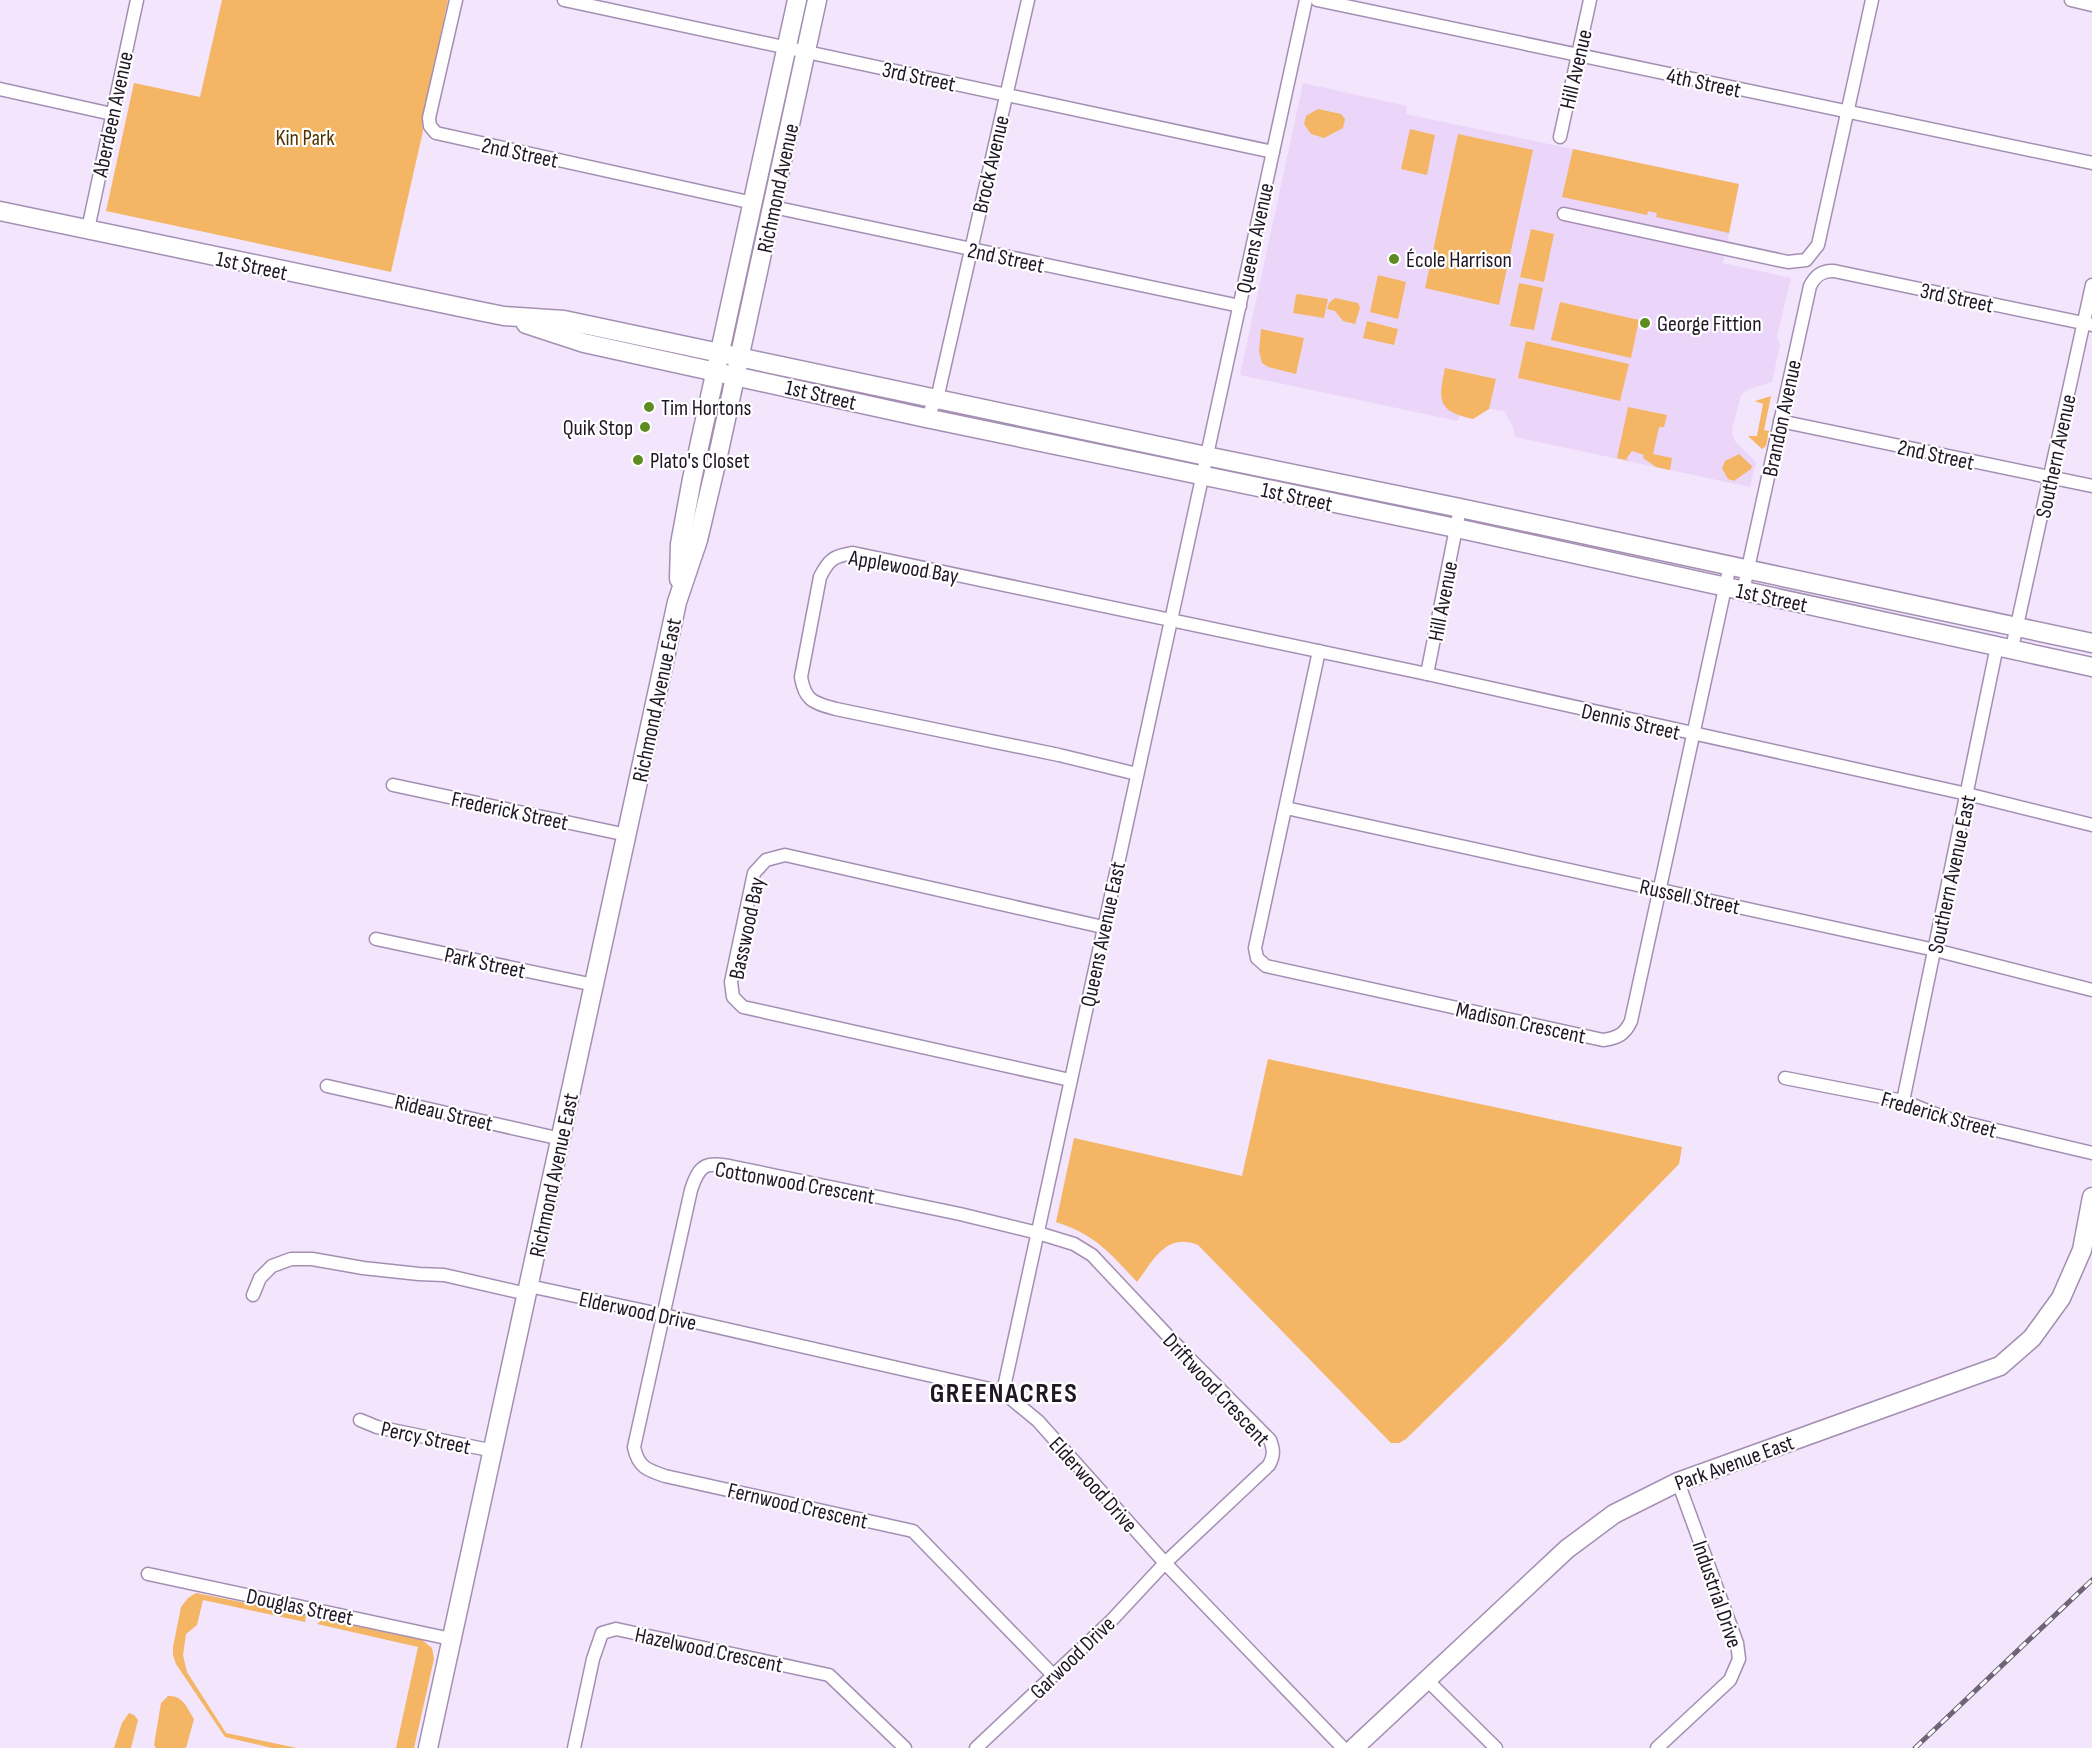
<svg xmlns="http://www.w3.org/2000/svg" width="2092" height="1748" font-family="'Sofia Sans Condensed',sans-serif">
<rect width="100%" height="100%" fill="#f2e5fc"/>
<path fill="#ebd6fa" d="M 1303,83 L 1407,106 L 1406,114 L 1739,184 L 1723,263 L 1791,278 L 1777,336 L 1780,345 L 1772,382 L 1747,390 L 1741,395 L 1733,426 L 1732,434 L 1735,441 L 1756,462 L 1750,487 L 1515,437 L 1513,427 L 1504,411 L 1489,409 L 1492,394 L 1473,419 L 1460,416 L 1458,421 L 1240,375 Z"/>
<g fill="#f4b565">
<path d="M 222,0 L 448,0 L 422,121 L 423,131 L 391,272 L 106,211 L 134,83 L 200,97 Z"/>
<path d="M 1318,109 L 1341,114 L 1345,119 L 1343,128 L 1324,138 L 1311,134 L 1304,124 L 1306,116 Z"/>
<path d="M 1410,129 L 1435,135 L 1427,175 L 1401,169 Z"/>
<path d="M 1458,134 L 1533,150 L 1499,305 L 1425,288 Z"/>
<path d="M 1573,149 L 1739,184 L 1729,233 L 1656,217 L 1657,213 L 1648,211 L 1647,215 L 1562,197 Z"/>
<path d="M 1531,229 L 1554,234 L 1544,282 L 1520,277 Z"/>
<path d="M 1378,275 L 1406,282 L 1398,319 L 1370,312 Z"/>
<path d="M 1519,283 L 1543,288 L 1534,330 L 1510,326 Z"/>
<path d="M 1298,294 L 1328,299 L 1324,318 L 1293,313 L 1296,295 Z"/>
<path d="M 1335,298 L 1358,303 L 1360,308 L 1355,324 L 1343,321 L 1335,311 L 1327,309 L 1329,303 Z"/>
<path d="M 1560,302 L 1639,320 L 1631,358 L 1551,340 Z"/>
<path d="M 1367,321 L 1398,329 L 1394,345 L 1363,338 Z"/>
<path d="M 1261,329 L 1304,338 L 1296,374 L 1268,367 L 1262,363 L 1259,351 Z"/>
<path d="M 1526,341 L 1629,364 L 1620,401 L 1518,378 Z"/>
<path d="M 1445,368 L 1496,379 L 1489,409 L 1473,419 C 1437,411 1438,401 1445,368 Z"/>
<path d="M 1771,396 L 1764,430 L 1769,431 L 1766,446 L 1762,449 L 1748,436 L 1757,436 L 1763,404 L 1755,401 Z"/>
<path d="M 1628,407 L 1667,415 L 1664,427 L 1659,427 L 1653,454 L 1672,458 L 1670,470 L 1656,467 L 1643,458 L 1644,455 L 1632,451 L 1626,459 L 1629,461 L 1617,458 Z"/>
<path d="M 1739,454 L 1752,466 L 1751,469 L 1734,481 L 1728,479 L 1722,468 L 1725,461 Z"/>
<path d="M 1268,1059 L 1682,1147 L 1679,1164 L 1506,1341 L 1406,1439 L 1399,1443 L 1391,1443 L 1198,1245 C 1166,1232 1153,1261 1137,1282 C 1110,1253 1096,1235 1056,1222 L 1074,1138 L 1242,1176 Z"/>
<path d="M 196,1593 L 306,1615 L 305,1622 L 203,1600 L 197,1625 L 186,1634 L 183,1655 L 187,1672 L 226,1733 L 297,1748 L 272,1748 L 225,1737 L 176,1664 L 173,1655 L 173,1647 L 181,1607 L 188,1598 Z"/>
<path d="M 323,1619 L 422,1640 L 432,1648 L 434,1659 L 414,1748 L 396,1748 L 418,1647 L 317,1624 Z"/>
<path d="M 168,1696 C 183,1695 187,1708 194,1719 L 186,1748 L 156,1748 L 154,1745 L 161,1703 Z"/>
<path d="M 129,1713 L 134,1715 L 138,1720 L 131,1748 L 114,1748 L 122,1723 Z"/>
</g>
<g fill="none" stroke-linecap="round" stroke-linejoin="round">
<defs>
<g id="street">
<path d="M 456,0 L 429,118 L 430,126 L 436,133 L 753,203"/>
<path d="M 564,0 L 1273,152"/>
<path d="M 1317,0 L 2092,163"/>
<path d="M 2071,0 L 2092,5"/>
<path d="M 0,89 L 112,114"/>
<path d="M 1560,137 L 1590,0"/>
<path d="M 773,207 L 1240,306"/>
<path d="M 1564,214 L 1788,262 L 1806,260 L 1818,245 L 1872,0"/>
<path d="M 88,229 L 137,0"/>
<path d="M 926,418 L 937,399 L 1028,0"/>
<path d="M 1780,421 L 2092,486"/>
<path d="M 1743,591 L 1810,286 C 1815,276 1822,270 1834,271 L 2092,325"/>
<path d="M 2012,648 L 2092,285"/>
<path d="M 1319,651 L 1255,948 L 1257,958 L 1266,966 L 1603,1040 C 1618,1038 1625,1034 1631,1021 L 1730,565"/>
<path d="M 1427,674 L 1460,508"/>
<path d="M 1137,774 L 1059,755 L 836,709 C 815,703 805,702 801,677 L 820,577 C 829,559 834,556 853,553 L 1427,674 L 1967,794 L 2092,825"/>
<path d="M 393,785 L 627,835"/>
<path d="M 1286,808 L 1935,950 L 2092,990"/>
<path d="M 376,939 L 594,985"/>
<path d="M 1785,1078 L 1903,1101 L 1945,1118 L 2092,1153"/>
<path d="M 1070,1080 L 743,1007 L 733,997 L 731,982 L 754,873 L 766,860 L 785,855 L 1103,927"/>
<path d="M 327,1086 L 561,1139"/>
<path d="M 1903,1101 L 1997,646"/>
<path d="M 529,1286 L 664,1315 L 1003,1392 L 1038,1421 L 1165,1563 L 1343,1748"/>
<path d="M 253,1295 L 260,1278 L 272,1266 L 291,1259 L 312,1259 L 363,1268 L 419,1274 L 444,1275 L 527,1294"/>
<path d="M 1003,1392 L 1306,0"/>
<path d="M 360,1420 L 377,1427 L 494,1451"/>
<path d="M 148,1574 L 451,1639"/>
<path d="M 1427,1680 L 1496,1748"/>
<path d="M 574,1748 L 593,1659 L 602,1633 L 616,1629 L 829,1675 L 905,1748"/>
<path d="M 976,1748 L 1111,1621 L 1165,1563 L 1269,1465 C 1274,1456 1274,1450 1270,1440 L 1185,1354 L 1092,1255 L 1074,1244 L 1038,1233 L 960,1214 L 734,1167 C 707,1162 700,1162 691,1190 L 634,1447 C 638,1467 647,1470 665,1476 L 913,1531 L 1053,1675"/>
<path d="M 1657,1748 L 1730,1680 L 1739,1659 L 1737,1643 L 1678,1482"/>
</g>
<g id="secondary">
<path d="M 0,211 L 479,311 L 504,316 L 564,320 L 1206,456 L 1460,508 L 2092,643"/>
<path d="M 526,324 L 584,343 L 926,418 L 1470,531 L 2092,667"/>
<path d="M 679,579 L 680,544 L 692,479 L 797,0"/>
<path d="M 428,1748 L 677,602 L 698,540 L 719,451 L 817,0"/>
<path d="M 1354,1748 L 1567,1549 L 1614,1514 L 1678,1482 L 2000,1366 L 2032,1338 L 2061,1298 L 2082,1250 L 2092,1197"/>
</g>
</defs>
<use href="#street" stroke="#a48fb3" stroke-width="15"/>
<use href="#secondary" stroke="#a48fb3" stroke-width="21"/>
<use href="#street" stroke="#fff" stroke-width="12"/>
<use href="#secondary" stroke="#fff" stroke-width="18"/>
<defs>
<path id="rail" d="M 1915,1748 L 2092,1580"/>
</defs>
<use href="#rail" stroke="#6e6476" stroke-width="5"/>
<use href="#rail" stroke="#fff" stroke-width="3" stroke-dasharray="9" stroke-linecap="butt"/>
</g>
<g fill="#5d8d21" stroke="#fff" stroke-width="2">
<circle cx="1394" cy="259" r="6"/>
<circle cx="1645" cy="323" r="6"/>
<circle cx="649" cy="407" r="6"/>
<circle cx="645" cy="427" r="6"/>
<circle cx="638" cy="460" r="6"/>
</g>
<g text-anchor="middle" stroke-width="4.5" stroke-linejoin="round" paint-order="stroke">
<g font-size="22" fill="#1f1725" stroke="#fff">
<text transform="translate(1575 69) rotate(-77)" y="8">Hill Avenue</text>
<text transform="translate(919 76) rotate(12)" y="8">3rd Street</text>
<text transform="translate(1704 82) rotate(12)" y="8">4th Street</text>
<text transform="translate(112 114) rotate(-78)" y="8">Aberdeen Avenue</text>
<text transform="translate(520 152) rotate(12)" y="8">2nd Street</text>
<text transform="translate(990 164) rotate(-77)" y="8">Brock Avenue</text>
<text transform="translate(777 188) rotate(-78)" y="8">Richmond Avenue</text>
<text transform="translate(1254 238) rotate(-78)" y="8">Queens Avenue</text>
<text transform="translate(1006 257) rotate(12)" y="8">2nd Street</text>
<text transform="translate(252 265) rotate(12)" y="8">1st Street</text>
<text transform="translate(1957 297) rotate(12)" y="8">3rd Street</text>
<text transform="translate(821 394) rotate(13)" y="8">1st Street</text>
<text transform="translate(1781 418) rotate(-78)" y="8">Brandon Avenue</text>
<text transform="translate(1936 454) rotate(12)" y="8">2nd Street</text>
<text transform="translate(2055 456) rotate(-78)" y="8">Southern Avenue</text>
<text transform="translate(1297 496) rotate(12)" y="8">1st Street</text>
<text transform="translate(904 566) rotate(10)" y="8">Applewood Bay</text>
<text transform="translate(1772 597) rotate(12)" y="8">1st Street</text>
<text transform="translate(1442 601) rotate(-79)" y="8">Hill Avenue</text>
<text transform="translate(656 700) rotate(-78)" y="8">Richmond Avenue East</text>
<text transform="translate(1631 721) rotate(13)" y="8">Dennis Street</text>
<text transform="translate(510 810) rotate(12)" y="8">Frederick Street</text>
<text transform="translate(1951 874) rotate(-78)" y="8">Southern Avenue East</text>
<text transform="translate(1690 896) rotate(12)" y="8">Russell Street</text>
<text transform="translate(746 928) rotate(-78)" y="8">Basswood Bay</text>
<text transform="translate(1102 934) rotate(-78)" y="8">Queens Avenue East</text>
<text transform="translate(485 962) rotate(12)" y="8">Park Street</text>
<text transform="translate(1521 1022) rotate(12)" y="8">Madison Crescent</text>
<text transform="translate(444 1112) rotate(13)" y="8">Rideau Street</text>
<text transform="translate(1939 1114) rotate(16)" y="8">Frederick Street</text>
<text transform="translate(553 1175) rotate(-78)" y="8">Richmond Avenue East</text>
<text transform="translate(795 1182) rotate(10)" y="8">Cottonwood Crescent</text>
<text transform="translate(638 1310) rotate(12)" y="8">Elderwood Drive</text>
<text transform="translate(1217 1389) rotate(47)" y="8">Driftwood Crescent</text>
<text transform="translate(426 1437) rotate(12)" y="8">Percy Street</text>
<text transform="translate(1734 1462) rotate(-20)" y="8">Park Avenue East</text>
<text transform="translate(1094 1484) rotate(48)" y="8">Elderwood Drive</text>
<text transform="translate(798 1505) rotate(13)" y="8">Fernwood Crescent</text>
<text transform="translate(1718 1594) rotate(71)" y="8">Industrial Drive</text>
<text transform="translate(300 1606) rotate(12)" y="8">Douglas Street</text>
<text transform="translate(709 1649) rotate(12)" y="8">Hazelwood Crescent</text>
<text transform="translate(1072 1657) rotate(-44)" y="8">Garwood Drive</text>
</g>
<g font-size="22" fill="#533300" stroke="#fff">
<text x="305" y="145">Kin Park</text>
</g>
<g font-size="22" fill="#1f1725" stroke="#fff" text-anchor="start">
<text x="1406" y="267">École Harrison</text>
<text x="1657" y="331">George Fittion</text>
<text x="661" y="415">Tim Hortons</text>
<text x="633" y="435" text-anchor="end">Quik Stop</text>
<text x="650" y="468">Plato's Closet</text>
</g>
<g font-size="28" font-weight="bold" letter-spacing="1.5" fill="#1f1725" stroke="#fff">
<text x="1004" y="1402">GREENACRES</text>
</g>
</g>
</svg>
